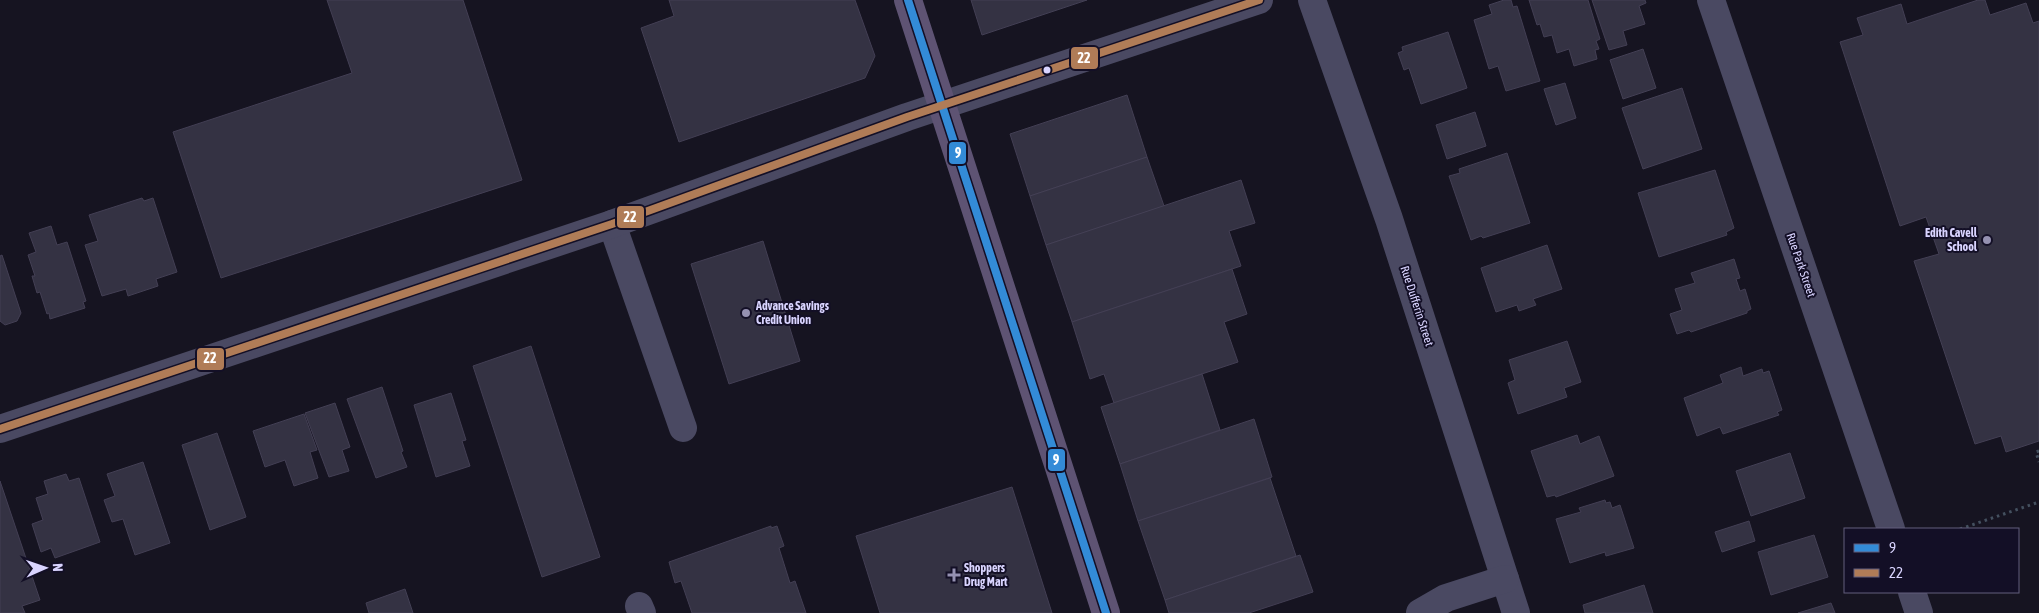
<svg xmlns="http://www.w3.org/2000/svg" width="2039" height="613" font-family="'Asap Condensed',sans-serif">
<rect width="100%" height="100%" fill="#161421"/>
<g fill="#343243" stroke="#433f54">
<path d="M 327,0 L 463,0 L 522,180 L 221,278 L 173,132 L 352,73 Z"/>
<path d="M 669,0 L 855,0 L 875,56 L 865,78 L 679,142 L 641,28 L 674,16 Z"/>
<path d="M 971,0 L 1087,0 L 982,35 Z"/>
<path d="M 1504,0 L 1511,0 L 1513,7 L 1517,6 L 1540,81 L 1506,91 L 1498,66 L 1489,69 L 1474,20 L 1492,14 L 1489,5 Z"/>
<path d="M 1529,0 L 1588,0 L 1600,39 L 1596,41 L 1599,49 L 1595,50 L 1597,59 L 1574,66 L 1569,49 L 1557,53 L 1552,35 L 1544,37 L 1540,24 L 1537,25 Z"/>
<path d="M 1592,0 L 1645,0 L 1646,3 L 1639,6 L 1645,24 L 1623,31 L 1627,45 L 1609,50 Z"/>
<path d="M 1978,0 L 1985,0 L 1990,15 L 2026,3 L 2033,23 L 2039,21 L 2039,441 L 2006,452 L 2001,436 L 1975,444 L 1914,261 L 1939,254 L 1926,217 L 1900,226 L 1840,42 L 1863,35 L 1857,18 L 1901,4 L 1907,24 Z"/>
<path d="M 1448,32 L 1467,88 L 1421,104 L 1409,68 L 1404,70 L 1398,53 L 1403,51 L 1402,47 Z"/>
<path d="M 1643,49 L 1656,88 L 1623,99 L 1610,60 Z"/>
<path d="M 1565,83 L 1576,118 L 1556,125 L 1544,89 Z"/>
<path d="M 1682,88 L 1702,149 L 1643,169 L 1622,108 Z"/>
<path d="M 1127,95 L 1147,157 L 1030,196 L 1010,134 Z"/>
<path d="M 1475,112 L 1486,146 L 1447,159 L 1436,125 Z"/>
<path d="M 1507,153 L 1530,223 L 1483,238 L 1481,236 L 1471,240 L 1449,176 L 1460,173 L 1459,169 Z"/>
<path d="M 1147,157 L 1164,206 L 1046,245 L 1030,196 Z"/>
<path d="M 1715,170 L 1734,228 L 1726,232 L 1727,235 L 1659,257 L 1638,193 Z"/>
<path d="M 1241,180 L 1255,223 L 1229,231 L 1241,266 L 1072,322 L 1046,245 Z"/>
<path d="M 142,198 L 144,201 L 153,198 L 177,272 L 156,279 L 158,286 L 128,296 L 126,289 L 102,296 L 85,245 L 98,241 L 89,215 Z"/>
<path d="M 51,226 L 57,245 L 67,242 L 86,301 L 83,302 L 85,308 L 50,319 L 49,313 L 47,314 L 40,292 L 37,293 L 32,276 L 35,276 L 28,255 L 36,252 L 29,233 Z"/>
<path d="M 763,241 L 800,361 L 729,384 L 691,264 Z"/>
<path d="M 1547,245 L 1562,289 L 1533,299 L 1536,305 L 1519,311 L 1517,305 L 1496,312 L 1481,268 Z"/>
<path d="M 2,255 L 21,313 L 17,321 L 5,325 L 0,321 L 0,256 Z"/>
<path d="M 1734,259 L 1740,278 L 1736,279 L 1740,291 L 1745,289 L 1751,309 L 1747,311 L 1747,313 L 1691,332 L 1689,330 L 1677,334 L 1670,314 L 1682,310 L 1675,289 L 1695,283 L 1691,273 Z"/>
<path d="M 1232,269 L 1247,314 L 1224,322 L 1238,362 L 1114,403 L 1104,374 L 1090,379 L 1072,322 Z"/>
<path d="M 1567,341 L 1581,382 L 1564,388 L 1567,397 L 1518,414 L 1508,383 L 1515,380 L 1509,360 Z"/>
<path d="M 531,346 L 600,557 L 542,577 L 473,366 Z"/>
<path d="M 1741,367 L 1743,376 L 1762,369 L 1763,373 L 1769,371 L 1782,410 L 1777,412 L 1779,415 L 1723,434 L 1720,427 L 1697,436 L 1684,398 L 1723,383 L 1720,375 Z"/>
<path d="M 1202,374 L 1220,430 L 1120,464 L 1101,407 Z"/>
<path d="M 382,387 L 403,451 L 401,452 L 407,467 L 376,478 L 347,399 Z"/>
<path d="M 451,393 L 466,440 L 462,441 L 470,466 L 436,477 L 414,405 Z"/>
<path d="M 335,403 L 350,447 L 342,450 L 349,471 L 329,477 L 305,413 Z"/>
<path d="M 304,414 L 317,450 L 310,452 L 318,478 L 294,486 L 285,460 L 265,467 L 253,431 Z"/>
<path d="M 1254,419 L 1272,477 L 1138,521 L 1120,464 Z"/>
<path d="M 217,433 L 246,517 L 210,530 L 182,445 Z"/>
<path d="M 1577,435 L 1580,444 L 1599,436 L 1614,476 L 1556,497 L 1555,495 L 1547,497 L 1531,451 Z"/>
<path d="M 1790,453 L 1805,498 L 1751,516 L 1736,471 Z"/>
<path d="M 143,462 L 170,543 L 135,555 L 123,519 L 112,522 L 104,500 L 115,496 L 107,474 Z"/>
<path d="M 66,474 L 69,481 L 79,478 L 100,542 L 55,558 L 51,548 L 41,552 L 32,524 L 43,520 L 36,498 L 48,494 L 44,481 Z"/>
<path d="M 1270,478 L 1296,556 L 1165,600 L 1138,521 Z"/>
<path d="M 0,481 L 40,600 L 22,606 L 25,613 L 0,613 Z"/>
<path d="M 1012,487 L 1052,613 L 880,613 L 856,536 Z"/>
<path d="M 1605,500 L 1606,503 L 1610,502 L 1612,508 L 1620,505 L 1634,548 L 1606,556 L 1605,552 L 1570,563 L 1556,519 L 1581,512 L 1579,508 Z"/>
<path d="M 1749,521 L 1755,541 L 1722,552 L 1715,532 Z"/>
<path d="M 771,526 L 771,528 L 777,526 L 784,546 L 779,548 L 790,583 L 795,581 L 806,613 L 692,613 L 681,581 L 675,583 L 669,562 Z"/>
<path d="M 1814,535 L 1828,577 L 1771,595 L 1758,552 Z"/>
<path d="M 1300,555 L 1313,592 L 1249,613 L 1169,613 L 1165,600 Z"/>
<path d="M 1644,585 L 1653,613 L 1585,613 L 1583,605 Z"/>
<path d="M 405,589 L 413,613 L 369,613 L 366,603 Z"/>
<path d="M 1831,603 L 1835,613 L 1798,613 Z"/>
</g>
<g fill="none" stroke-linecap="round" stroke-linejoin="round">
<g stroke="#44505f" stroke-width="3" stroke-dasharray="2.5 4" stroke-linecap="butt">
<path d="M 2039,451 L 2036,452 L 2039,462"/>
<path d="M 1960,529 L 2039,502"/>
</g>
<g stroke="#4a4962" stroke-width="28">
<path d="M 1312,0 L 1389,219 L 1516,613"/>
<path d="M 1711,0 L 1891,529"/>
<path d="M 612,224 L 683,428"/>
<path d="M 0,429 L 612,224 L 907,117 L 1259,0"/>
<path d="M 1912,592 L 1919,613"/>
<path d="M 639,606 L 642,613"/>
<path d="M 1420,613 L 1446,598 L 1505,579"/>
</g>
<path stroke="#5e5373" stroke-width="28" d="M 908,0 L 1106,613"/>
<defs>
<path id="bus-1" d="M 908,0 L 1106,613"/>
<path id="bus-2" d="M 0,429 L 612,224 L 907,117 L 1259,0"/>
</defs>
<use href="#bus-1" stroke="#130f26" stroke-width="11"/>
<use href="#bus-2" stroke="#130f26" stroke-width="11"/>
<use href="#bus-1" stroke="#338bd7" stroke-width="8"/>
<use href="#bus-2" stroke="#b07c57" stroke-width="8"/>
</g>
<circle fill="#d9d4ff" stroke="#130f26" stroke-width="2" cx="1047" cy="70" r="4.5"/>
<g fill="#9591b1" stroke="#130f26" stroke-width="2">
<circle cx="1987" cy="240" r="5"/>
<circle cx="746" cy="313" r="5"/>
<path d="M951.5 567.5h5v5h5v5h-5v5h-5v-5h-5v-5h5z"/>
</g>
<g text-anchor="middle" stroke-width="4" stroke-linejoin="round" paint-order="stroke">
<g font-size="12" font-weight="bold" fill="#d9d4ff" stroke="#130f26" text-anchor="start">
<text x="1977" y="237" text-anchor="end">Edith Cavell<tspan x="1977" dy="14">School</tspan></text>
<text x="756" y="310">Advance Savings<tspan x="756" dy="14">Credit Union</tspan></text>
<text x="964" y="572">Shoppers<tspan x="964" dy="14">Drug Mart</tspan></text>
</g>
<g font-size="12" fill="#d9d4ff" stroke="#130f26">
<text transform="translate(1801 265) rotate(71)" y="4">Rue Park Street</text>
<text transform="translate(1417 306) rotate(72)" y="4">Rue Dufferin Street</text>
</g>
</g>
<g stroke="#130f26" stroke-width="2">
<rect x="1070" y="46" width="29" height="24" rx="5" fill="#b07c57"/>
<rect x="948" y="141" width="19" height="24" rx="5" fill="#338bd7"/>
<rect x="616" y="205" width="29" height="24" rx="5" fill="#b07c57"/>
<rect x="196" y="347" width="29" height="24" rx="5" fill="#b07c57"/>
<rect x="1047" y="448" width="19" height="24" rx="5" fill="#338bd7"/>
</g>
<g font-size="14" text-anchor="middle" font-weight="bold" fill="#fff">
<text x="1084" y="63">22</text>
<text x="958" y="158">9</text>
<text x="630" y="222">22</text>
<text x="210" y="363">22</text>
<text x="1056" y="465">9</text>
</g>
<rect x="1844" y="528" width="175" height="65" fill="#130f26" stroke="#625e7d"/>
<rect x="1854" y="544" width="25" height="8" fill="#338bd7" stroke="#625e7d"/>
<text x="1889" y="553" font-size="15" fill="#d9d4ff">9</text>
<rect x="1854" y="569" width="25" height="8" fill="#b07c57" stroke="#625e7d"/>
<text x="1889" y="578" font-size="15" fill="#d9d4ff">22</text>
<g transform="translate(45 568) rotate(88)" stroke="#130f26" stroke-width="4" paint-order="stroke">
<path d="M0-4L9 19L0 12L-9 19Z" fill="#d9d4ff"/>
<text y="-8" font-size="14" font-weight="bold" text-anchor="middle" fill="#d9d4ff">N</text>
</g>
</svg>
